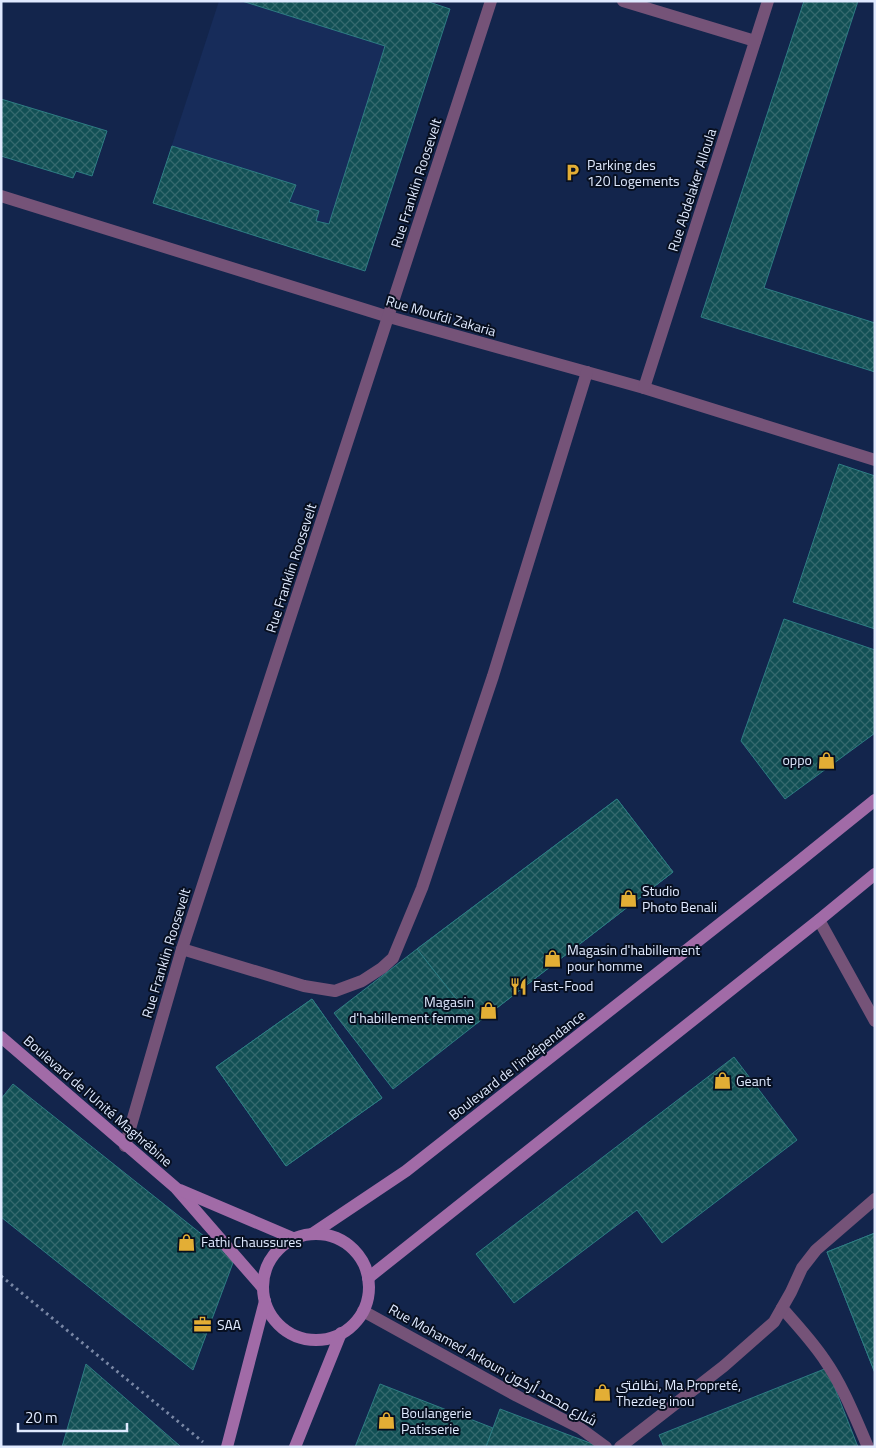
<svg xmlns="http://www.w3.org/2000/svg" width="876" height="1448" font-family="'Titillium Web',Cairo,sans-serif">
<defs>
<pattern id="building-cross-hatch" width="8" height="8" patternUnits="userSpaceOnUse" patternTransform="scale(1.25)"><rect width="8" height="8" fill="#125055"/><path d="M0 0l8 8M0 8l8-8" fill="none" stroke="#34696e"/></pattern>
</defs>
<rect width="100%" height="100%" fill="#13254c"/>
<path fill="#172c5a" d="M 219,1 L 426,1 L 450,9 L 365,271 L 153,203 Z"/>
<g fill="url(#building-cross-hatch)" stroke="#2e7c83">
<path d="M 242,1 L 426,1 L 450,9 L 365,271 L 153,203 L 172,146 L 296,185 L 289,202 L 319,211 L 316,221 L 329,224 L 385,46 Z"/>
<path d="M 804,1 L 858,1 L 764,288 L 875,323 L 875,372 L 701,317 Z"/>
<path d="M 1,99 L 107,131 L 92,176 L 76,171 L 73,178 L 1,156 Z"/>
<path d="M 839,464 L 875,476 L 875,629 L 793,602 Z"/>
<path d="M 784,619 L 875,650 L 875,733 L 785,799 L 741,741 Z"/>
<path d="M 617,799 L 673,872 L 476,1024 L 417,949 Z"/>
<path d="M 617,799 L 673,872 L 476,1024 L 417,949 Z"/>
<path d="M 417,949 L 476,1024 L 393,1089 L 334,1013 Z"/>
<path d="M 312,999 L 382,1098 L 286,1166 L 216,1067 Z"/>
<path d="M 312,999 L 382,1098 L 286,1166 L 216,1067 Z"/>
<path d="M 734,1057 L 797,1140 L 662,1243 L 637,1210 L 514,1303 L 476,1254 Z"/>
<path d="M 13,1084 L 234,1260 L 193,1370 L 1,1217 L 1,1099 Z"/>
<path d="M 875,1233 L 875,1373 L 827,1252 Z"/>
<path d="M 875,1233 L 875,1373 L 827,1252 Z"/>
<path d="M 86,1364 L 180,1446 L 179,1447 L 62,1447 Z"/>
<path d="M 827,1368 L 858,1447 L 664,1447 L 659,1435 Z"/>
<path d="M 380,1384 L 493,1428 L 486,1447 L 355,1447 Z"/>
<path d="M 500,1409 L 598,1446 L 597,1447 L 486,1447 Z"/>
</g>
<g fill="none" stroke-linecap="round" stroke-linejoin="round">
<path stroke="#7987a5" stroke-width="3" stroke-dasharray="2.5 4" stroke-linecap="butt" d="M 1,1276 L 203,1442"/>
<g stroke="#755378" stroke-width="12">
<path d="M 623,1 L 755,41"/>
<path d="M 1,196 L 389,317 L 644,388 L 875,460"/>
<path d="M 644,388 L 768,1"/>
<path d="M 819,920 L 875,1021"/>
<path d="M 182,949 L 304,986 L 335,991 L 362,981 L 382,968 L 393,958 L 422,888 L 493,676 L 587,372"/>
<path d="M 125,1146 L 182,949 L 491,1"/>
<path d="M 782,1308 C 797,1325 812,1341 824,1359 C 843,1386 855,1417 868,1447"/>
<path d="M 363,1311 L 517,1396 L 580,1428 L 606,1447"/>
<path d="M 620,1447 L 724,1366 L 774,1322 L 791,1292 L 802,1268 L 816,1250 L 875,1199"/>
</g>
<g stroke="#a16ba7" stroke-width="12">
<path d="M 1,1037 L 176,1188 L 263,1288"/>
<path d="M 180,1190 L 295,1239"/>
<path d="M 312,1234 L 406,1171 L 792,867 L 875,800"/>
<circle cx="316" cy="1287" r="53"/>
<path d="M 368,1278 L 819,920 L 875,874"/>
<path d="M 227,1447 L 265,1301"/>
<path d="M 295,1447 L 341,1333"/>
</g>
</g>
<defs>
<symbol id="parking-bare" viewBox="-9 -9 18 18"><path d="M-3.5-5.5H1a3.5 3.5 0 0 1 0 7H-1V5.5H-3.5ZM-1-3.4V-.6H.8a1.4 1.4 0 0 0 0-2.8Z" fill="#e3ae35" stroke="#070f20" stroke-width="2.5" paint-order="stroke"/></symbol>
<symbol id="shop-bare" viewBox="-9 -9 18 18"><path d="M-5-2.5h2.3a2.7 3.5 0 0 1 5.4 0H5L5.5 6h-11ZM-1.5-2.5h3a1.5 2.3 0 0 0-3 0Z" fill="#e3ae35" stroke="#070f20" stroke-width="2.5" paint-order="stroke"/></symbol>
<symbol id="restaurant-bare" viewBox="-9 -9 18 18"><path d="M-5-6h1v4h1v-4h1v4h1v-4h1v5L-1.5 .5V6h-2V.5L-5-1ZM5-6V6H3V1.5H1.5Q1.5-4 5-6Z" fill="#e3ae35" stroke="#070f20" stroke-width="2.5" paint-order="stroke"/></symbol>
<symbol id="office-bare" viewBox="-9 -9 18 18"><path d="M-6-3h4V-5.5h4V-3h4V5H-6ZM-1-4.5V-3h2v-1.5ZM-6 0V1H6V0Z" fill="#e3ae35" stroke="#070f20" stroke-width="2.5" paint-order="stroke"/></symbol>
</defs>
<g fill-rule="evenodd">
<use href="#parking-bare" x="560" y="160" width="25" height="25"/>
<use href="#shop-bare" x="814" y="748" width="25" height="25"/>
<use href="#shop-bare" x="616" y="886" width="25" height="25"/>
<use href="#shop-bare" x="540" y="946" width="25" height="25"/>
<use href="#restaurant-bare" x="506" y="974" width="25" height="25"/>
<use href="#shop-bare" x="476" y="998" width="25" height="25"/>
<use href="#shop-bare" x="710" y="1068" width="25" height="25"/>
<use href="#shop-bare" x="174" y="1230" width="25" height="25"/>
<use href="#office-bare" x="190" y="1312" width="25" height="25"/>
<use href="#shop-bare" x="590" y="1380" width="25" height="25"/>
<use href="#shop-bare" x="374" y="1408" width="25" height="25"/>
</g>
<g text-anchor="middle" stroke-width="4" stroke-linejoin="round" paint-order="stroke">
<g font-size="14" fill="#e0eaff" stroke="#070f20" text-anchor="start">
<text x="587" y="170">Parking des<tspan x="587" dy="16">120 Logements</tspan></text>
<text x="812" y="765" text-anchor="end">oppo</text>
<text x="642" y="896">Studio<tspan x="642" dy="16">Photo Benali</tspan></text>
<text x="567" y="955">Magasin d'habillement<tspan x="567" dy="16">pour homme</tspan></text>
<text x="533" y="991">Fast-Food</text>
<text x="474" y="1007" text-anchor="end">Magasin<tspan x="474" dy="16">d'habillement femme</tspan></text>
<text x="736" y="1086">Geant</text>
<text x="201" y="1247">Fathi Chaussures</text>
<text x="217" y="1330">SAA</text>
<text x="616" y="1390">نظافتي, Ma Propreté,<tspan x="616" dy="16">Thezdeg inou</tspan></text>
<text x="401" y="1418">Boulangerie<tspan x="401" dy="16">Patisserie</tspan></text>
</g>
<g font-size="14" fill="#e0eaff" stroke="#070f20">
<text transform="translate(416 183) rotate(-72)" y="5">Rue Franklin Roosevelt</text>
<text transform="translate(692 190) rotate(-72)" y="5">Rue Abdelaker Alloula</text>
<text transform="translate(441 316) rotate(16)" y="5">Rue Moufdi Zakaria</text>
<text transform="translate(291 568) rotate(-72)" y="5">Rue Franklin Roosevelt</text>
<text transform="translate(166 953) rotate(-73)" y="5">Rue Franklin Roosevelt</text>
<text transform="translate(517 1065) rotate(-38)" y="5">Boulevard de l'indépendance</text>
<text transform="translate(98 1101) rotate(41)" y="5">Boulevard de l'Unité Maghrébine</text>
<text transform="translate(493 1365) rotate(29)" y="5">Rue Mohamed Arkoun شارع محمد أركون</text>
</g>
</g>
<rect width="876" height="1448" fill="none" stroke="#e0eaff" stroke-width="5"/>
<path d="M18 1423v8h109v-8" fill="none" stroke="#e0eaff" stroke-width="2.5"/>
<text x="25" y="1423" font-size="15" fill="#e0eaff" stroke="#070f20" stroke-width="4" paint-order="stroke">20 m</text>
</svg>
